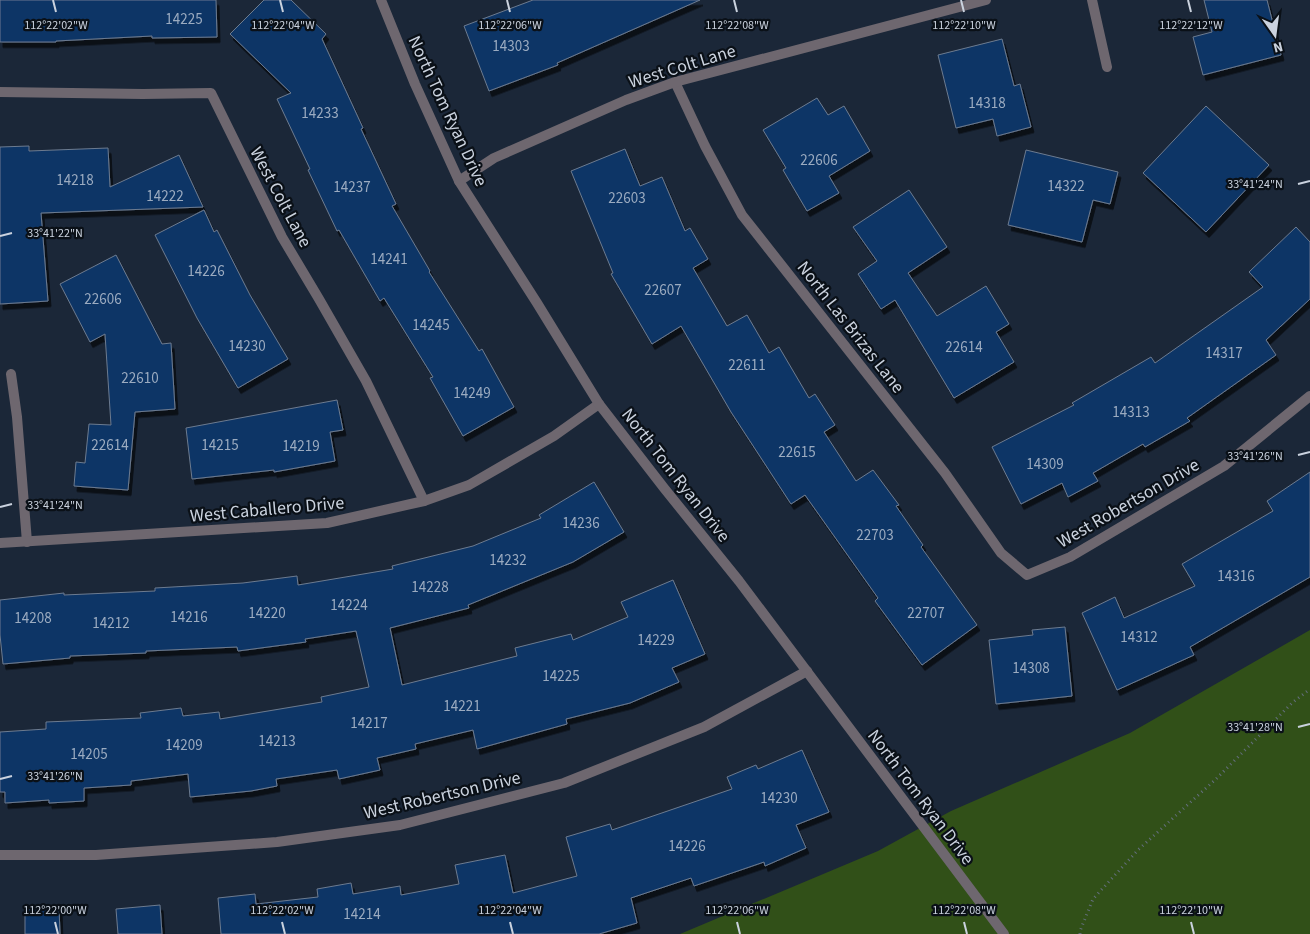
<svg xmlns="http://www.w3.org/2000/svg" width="1310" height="934" font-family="'Source Sans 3',sans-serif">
<defs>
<filter id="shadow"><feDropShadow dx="3" dy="5.5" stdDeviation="0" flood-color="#0009"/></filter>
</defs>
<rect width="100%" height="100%" fill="#1b2738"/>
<path fill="#315018" d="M 1310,630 L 1310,934 L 680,934 L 878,851 L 951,811 L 1130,733 Z"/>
<g fill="#0e3566" stroke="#6c7b90" filter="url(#shadow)">
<path d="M 0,0 L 216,0 L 217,37 L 152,38 L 152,36 L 56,41 L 56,42 L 0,42 Z"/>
<path d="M 264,0 L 291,0 L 326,34 L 322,39 L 363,128 L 361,129 L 396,204 L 392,206 L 430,271 L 429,272 L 479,351 L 482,349 L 514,407 L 463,436 L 430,378 L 433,377 L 384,298 L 380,301 L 339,230 L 337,231 L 308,170 L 310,169 L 277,99 L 291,93 L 230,34 Z"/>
<path d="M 533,0 L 700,0 L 557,63 L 558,65 L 489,91 L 464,26 Z"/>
<path d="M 1204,0 L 1267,0 L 1281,55 L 1203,75 L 1193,37 L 1212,32 Z"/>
<path d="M 1002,39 L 1014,86 L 1020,84 L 1031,127 L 997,136 L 993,119 L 956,128 L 938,55 Z"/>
<path d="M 817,98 L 828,115 L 844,106 L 870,151 L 829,176 L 839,193 L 807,211 L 783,170 L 786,168 L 763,130 Z"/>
<path d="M 1206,106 L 1269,165 L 1206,232 L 1143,173 Z"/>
<path d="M 29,146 L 29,151 L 108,148 L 110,187 L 179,155 L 203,207 L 41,213 L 48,301 L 0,304 L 0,147 Z"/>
<path d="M 625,149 L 640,186 L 662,177 L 685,231 L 690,228 L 708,259 L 693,268 L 727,326 L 747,315 L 769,353 L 779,347 L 809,398 L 815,394 L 835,425 L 824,432 L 856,481 L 873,470 L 899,505 L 896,506 L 923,545 L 921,547 L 977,625 L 922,665 L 875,601 L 878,598 L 805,495 L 791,504 L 731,412 L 681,326 L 652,344 L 611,274 L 613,273 L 571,171 Z"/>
<path d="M 1026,150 L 1118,172 L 1110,204 L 1093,200 L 1082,242 L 1008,225 Z"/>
<path d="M 909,190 L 947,247 L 908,273 L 937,316 L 986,286 L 1009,324 L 996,332 L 1014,362 L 954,398 L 895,300 L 881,309 L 858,274 L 877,261 L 853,227 Z"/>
<path d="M 204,210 L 214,232 L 217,230 L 250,295 L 288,359 L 238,388 L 197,318 L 155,235 Z"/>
<path d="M 1296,227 L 1310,242 L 1310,299 L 1266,340 L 1276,355 L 1187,418 L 1190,421 L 1145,447 L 1143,444 L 1093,473 L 1098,481 L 1068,497 L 1062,483 L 1021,504 L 992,447 L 1074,405 L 1072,403 L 1151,357 L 1155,363 L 1263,287 L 1249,272 Z"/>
<path d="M 116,255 L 162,344 L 171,343 L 175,409 L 135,412 L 128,490 L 74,486 L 76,462 L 85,463 L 89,424 L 111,425 L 105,334 L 90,342 L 60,284 Z"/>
<path d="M 337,400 L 343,430 L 330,432 L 335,461 L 274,472 L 274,470 L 192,479 L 186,428 Z"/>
<path d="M 1310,472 L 1310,577 L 1190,647 L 1194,655 L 1117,690 L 1082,613 L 1115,597 L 1124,618 L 1195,586 L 1182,564 L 1273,511 L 1267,501 Z"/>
<path d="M 594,482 L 624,532 L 573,562 L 468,605 L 469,608 L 390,628 L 402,685 L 517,656 L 515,648 L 571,634 L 573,640 L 628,617 L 621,602 L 673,580 L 705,654 L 672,668 L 679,682 L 630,703 L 566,719 L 567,724 L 477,749 L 473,730 L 415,744 L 416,749 L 377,758 L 380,770 L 339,779 L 337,770 L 276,779 L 277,786 L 251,791 L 190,797 L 188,774 L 131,781 L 131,785 L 84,788 L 84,801 L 49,803 L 49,800 L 5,803 L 5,792 L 0,792 L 0,732 L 46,729 L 46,722 L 141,718 L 140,713 L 181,708 L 183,716 L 219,712 L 220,719 L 322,702 L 321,697 L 369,687 L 356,631 L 305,639 L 306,642 L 238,651 L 237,647 L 146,651 L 146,653 L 70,656 L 70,658 L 3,664 L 0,635 L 0,600 L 64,593 L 64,595 L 155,591 L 155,588 L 243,583 L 297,576 L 298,585 L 393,569 L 392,566 L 473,546 L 541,518 L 539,515 Z"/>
<path d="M 1065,627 L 1072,696 L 996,704 L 989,640 L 1033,635 L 1032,630 Z"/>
<path d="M 802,750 L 829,812 L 796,825 L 806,848 L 765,866 L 764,862 L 694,886 L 691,878 L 631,898 L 637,923 L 599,934 L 221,934 L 218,898 L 255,894 L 256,904 L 318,897 L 317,889 L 351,883 L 353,894 L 400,886 L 401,895 L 459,884 L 455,865 L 505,855 L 513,893 L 577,876 L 566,837 L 610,824 L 612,830 L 732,789 L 727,777 L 756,765 L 758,769 Z"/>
<path d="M 160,905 L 162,934 L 118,934 L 116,909 Z"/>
<path d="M 59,908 L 60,934 L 25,934 L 25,909 Z"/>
</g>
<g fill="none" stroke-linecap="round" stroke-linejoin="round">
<path stroke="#646f7e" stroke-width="3" stroke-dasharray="1 4" stroke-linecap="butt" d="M 1080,934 L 1080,931 L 1093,899 L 1138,850 L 1216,779 L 1292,703 L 1310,689"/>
<g stroke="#6e676f" stroke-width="10">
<path d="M 1092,0 L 1107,67"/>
<path d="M 675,82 L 705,146 L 742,215 L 945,473 L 1001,553 L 1027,575 L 1070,557 L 1224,466 L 1310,396"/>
<path d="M 0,92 L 143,94 L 211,93 L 282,237 L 319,299 L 366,381 L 424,501"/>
<path d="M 459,181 L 494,158 L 626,100 L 675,82 L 986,0"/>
<path d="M 11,374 L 17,417 L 27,542"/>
<path d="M 0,543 L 327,523 L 424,501 L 469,485 L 554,436 L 599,404"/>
<path d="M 0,855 L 96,855 L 277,842 L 400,825 L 564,783 L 704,727 L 807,671"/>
</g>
<path stroke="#6e676f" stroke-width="10" d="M 381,0 L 415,84 L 459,181 L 537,303 L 599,404 L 664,488 L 739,581 L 1004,934"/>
</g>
<path fill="none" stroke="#cad2de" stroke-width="2" d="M 53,0 L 56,12M 280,0 L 283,12M 507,0 L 510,12M 734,0 L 737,12M 961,0 L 964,12M 1188,0 L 1191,12M 1298,184 L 1310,181M 0,236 L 12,233M 1298,455 L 1310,452M 0,507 L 12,504M 1298,727 L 1310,724M 0,779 L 12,776M 55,922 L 58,934M 282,922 L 285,934M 510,922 L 513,934M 737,922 L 740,934M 964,922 L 967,934M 1191,922 L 1194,934"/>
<g text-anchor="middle" stroke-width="4.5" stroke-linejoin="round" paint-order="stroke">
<g font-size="15" fill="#9babc0">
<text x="184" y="24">14225</text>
<text x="511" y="51">14303</text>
<text x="987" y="108">14318</text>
<text x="320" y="118">14233</text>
<text x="819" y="165">22606</text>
<text x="75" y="185">14218</text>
<text x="1066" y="191">14322</text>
<text x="352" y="192">14237</text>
<text x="165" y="201">14222</text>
<text x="627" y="203">22603</text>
<text x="389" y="264">14241</text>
<text x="206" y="276">14226</text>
<text x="663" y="295">22607</text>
<text x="103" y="304">22606</text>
<text x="431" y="330">14245</text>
<text x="247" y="351">14230</text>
<text x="964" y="352">22614</text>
<text x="1224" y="358">14317</text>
<text x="747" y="370">22611</text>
<text x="140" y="383">22610</text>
<text x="472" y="398">14249</text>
<text x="1131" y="417">14313</text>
<text x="110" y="450">22614</text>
<text x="220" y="450">14215</text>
<text x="301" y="451">14219</text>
<text x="797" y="457">22615</text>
<text x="1045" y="469">14309</text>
<text x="581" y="528">14236</text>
<text x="875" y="540">22703</text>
<text x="508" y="565">14232</text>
<text x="1236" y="581">14316</text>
<text x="430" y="592">14228</text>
<text x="349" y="610">14224</text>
<text x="267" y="618">14220</text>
<text x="926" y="618">22707</text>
<text x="189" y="622">14216</text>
<text x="33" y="623">14208</text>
<text x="111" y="628">14212</text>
<text x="1139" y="642">14312</text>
<text x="656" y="645">14229</text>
<text x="1031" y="673">14308</text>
<text x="561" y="681">14225</text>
<text x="462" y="711">14221</text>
<text x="369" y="728">14217</text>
<text x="277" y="746">14213</text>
<text x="184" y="750">14209</text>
<text x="89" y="759">14205</text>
<text x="779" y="803">14230</text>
<text x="687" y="851">14226</text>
<text x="362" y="919">14214</text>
</g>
<g font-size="18" fill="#cad2de" stroke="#0a1017">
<text transform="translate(682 66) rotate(-17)" y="6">West Colt Lane</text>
<text transform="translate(448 111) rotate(65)" y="6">North Tom Ryan Drive</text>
<text transform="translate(281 197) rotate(62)" y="6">West Colt Lane</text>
<text transform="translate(851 327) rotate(52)" y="6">North Las Brizas Lane</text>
<text transform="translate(676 475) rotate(52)" y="6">North Tom Ryan Drive</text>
<text transform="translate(1128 503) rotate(-30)" y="6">West Robertson Drive</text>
<text transform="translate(267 509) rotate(-5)" y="6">West Caballero Drive</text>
<text transform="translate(442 795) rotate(-13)" y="6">West Robertson Drive</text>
<text transform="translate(921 797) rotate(53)" y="6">North Tom Ryan Drive</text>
</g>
</g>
<g font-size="12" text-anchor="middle" fill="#cad2de" stroke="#0a1017" stroke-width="4.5" stroke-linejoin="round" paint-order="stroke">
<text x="1191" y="29">112°22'12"W</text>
<text x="56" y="29">112°22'02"W</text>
<text x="283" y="29">112°22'04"W</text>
<text x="510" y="29">112°22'06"W</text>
<text x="737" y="29">112°22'08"W</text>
<text x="964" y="29">112°22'10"W</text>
<text x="1255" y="188">33°41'24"N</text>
<text x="55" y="237">33°41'22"N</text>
<text x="1255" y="460">33°41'26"N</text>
<text x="55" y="509">33°41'24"N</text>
<text x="1255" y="731">33°41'28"N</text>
<text x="55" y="780">33°41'26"N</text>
<text x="55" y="914">112°22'00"W</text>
<text x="282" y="914">112°22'02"W</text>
<text x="510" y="914">112°22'04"W</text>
<text x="737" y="914">112°22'06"W</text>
<text x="964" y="914">112°22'08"W</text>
<text x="1191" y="914">112°22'10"W</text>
</g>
<g transform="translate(1275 35) rotate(166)" stroke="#0a1017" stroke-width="4" paint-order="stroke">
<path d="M0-4L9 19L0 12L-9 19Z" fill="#cad2de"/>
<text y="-8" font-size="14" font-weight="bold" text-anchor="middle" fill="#cad2de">N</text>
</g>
</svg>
